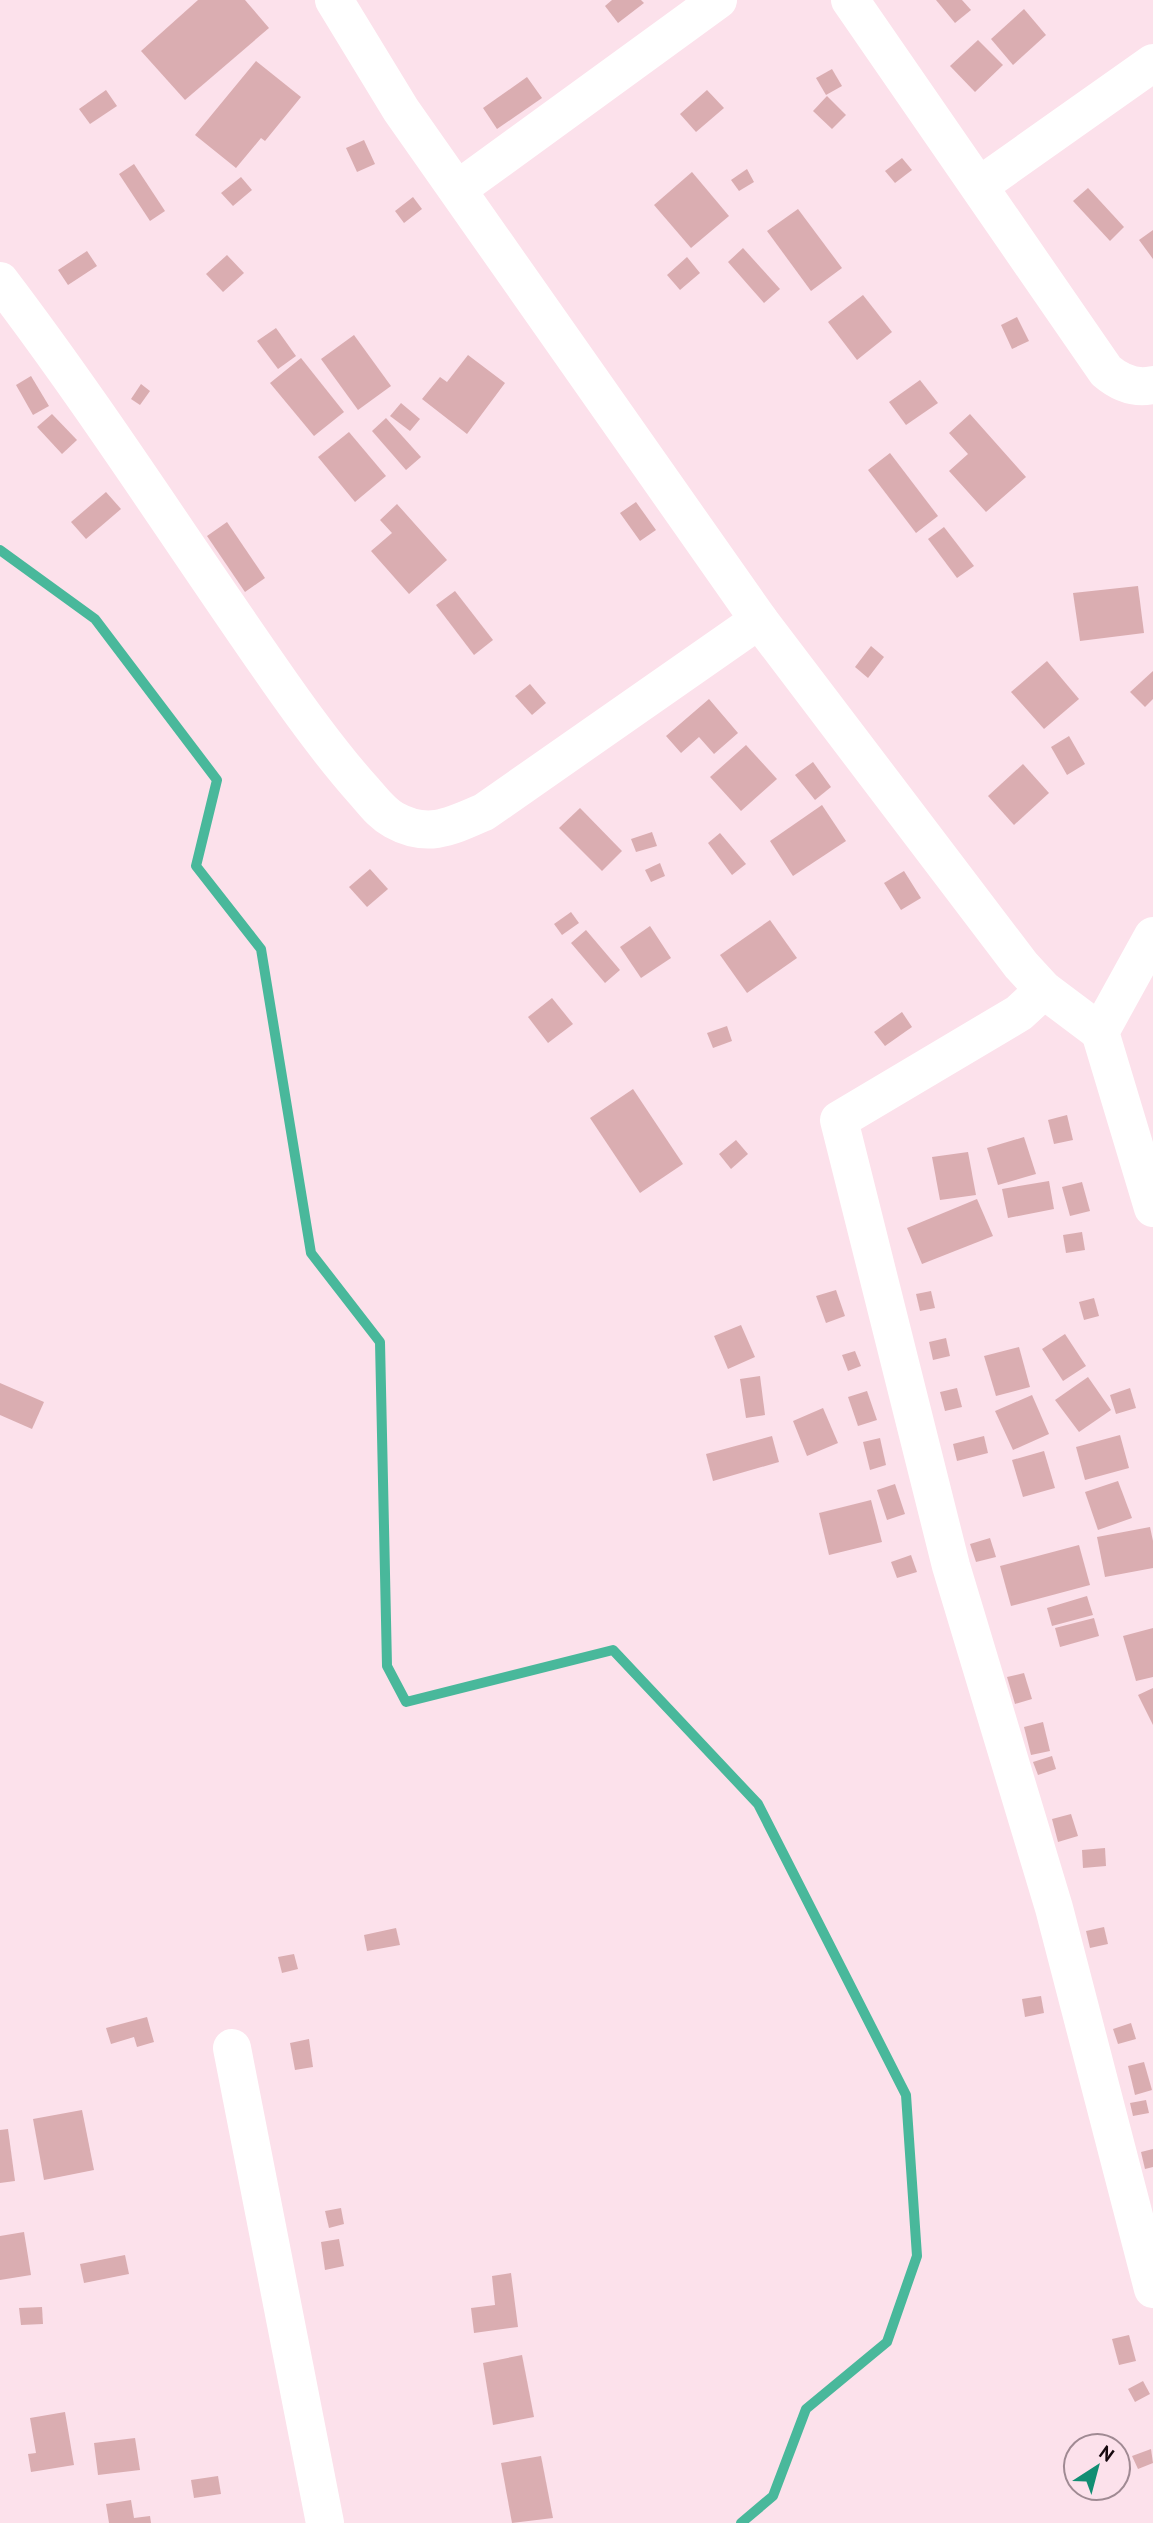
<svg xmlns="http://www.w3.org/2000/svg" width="1153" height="2523" font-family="'PT Sans',sans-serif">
<rect width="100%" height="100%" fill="#fce1eb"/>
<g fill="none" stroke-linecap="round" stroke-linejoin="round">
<path stroke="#49b89b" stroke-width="10" d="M 0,550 L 95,619 L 217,780 L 196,866 L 261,949 L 311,1253 L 380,1342 L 387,1666 L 406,1702 L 613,1650 L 758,1804 L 906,2095 L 917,2256 L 887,2342 L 806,2409 L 773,2496 L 741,2523"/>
</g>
<g fill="#daadb1">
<path d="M 198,0 L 245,0 L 269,28 L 185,100 L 141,51 Z"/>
<path d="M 612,0 L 641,0 L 644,3 L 618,23 L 605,6 Z"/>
<path d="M 936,0 L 962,0 L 971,10 L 955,23 Z"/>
<path d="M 1024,9 L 1046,35 L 1013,65 L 991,39 Z"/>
<path d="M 978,40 L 1003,65 L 975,92 L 950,66 Z"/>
<path d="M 256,61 L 301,97 L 265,141 L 261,138 L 236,168 L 195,135 Z"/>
<path d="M 832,69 L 842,86 L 826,95 L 816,78 Z"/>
<path d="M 527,77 L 542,98 L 497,129 L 483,108 Z"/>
<path d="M 106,90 L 117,106 L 90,124 L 79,109 Z"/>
<path d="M 707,90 L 724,108 L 696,132 L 680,114 Z"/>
<path d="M 827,96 L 846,115 L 832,129 L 813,111 Z"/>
<path d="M 364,140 L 375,164 L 357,172 L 346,148 Z"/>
<path d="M 902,158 L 912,170 L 895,183 L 885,171 Z"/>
<path d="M 134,164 L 165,211 L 150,221 L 119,174 Z"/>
<path d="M 747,169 L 754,182 L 739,191 L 731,180 Z"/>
<path d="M 692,172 L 729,216 L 691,248 L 654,205 Z"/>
<path d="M 241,177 L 252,190 L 233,206 L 221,193 Z"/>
<path d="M 1088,188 L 1124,227 L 1110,241 L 1073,201 Z"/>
<path d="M 413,197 L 422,209 L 404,223 L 395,211 Z"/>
<path d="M 798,209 L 842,268 L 811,291 L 767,231 Z"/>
<path d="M 1153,230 L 1153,259 L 1139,240 Z"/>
<path d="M 743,248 L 780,289 L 764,303 L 728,262 Z"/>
<path d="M 87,251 L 97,266 L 68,285 L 58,270 Z"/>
<path d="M 227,255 L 244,273 L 223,292 L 206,274 Z"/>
<path d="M 687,257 L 700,273 L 680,290 L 667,275 Z"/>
<path d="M 863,295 L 892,332 L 857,360 L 828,322 Z"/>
<path d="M 1017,317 L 1029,341 L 1012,349 L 1001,325 Z"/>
<path d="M 276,328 L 296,356 L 278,369 L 257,341 Z"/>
<path d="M 354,335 L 391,386 L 358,410 L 321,359 Z"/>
<path d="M 468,355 L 505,383 L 467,434 L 422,399 L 440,377 L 447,382 Z"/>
<path d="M 301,358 L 344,412 L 314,436 L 270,383 Z"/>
<path d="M 31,376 L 49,406 L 33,415 L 16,385 Z"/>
<path d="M 920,380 L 938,403 L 906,425 L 889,402 Z"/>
<path d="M 141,384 L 150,391 L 140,405 L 131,399 Z"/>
<path d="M 401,403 L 420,419 L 410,431 L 390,416 Z"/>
<path d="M 52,414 L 77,440 L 62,454 L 37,427 Z"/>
<path d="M 970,414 L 1026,477 L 986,512 L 949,471 L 968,454 L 949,433 Z"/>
<path d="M 386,418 L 421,457 L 406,470 L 372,431 Z"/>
<path d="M 349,432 L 386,476 L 355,502 L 318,457 Z"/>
<path d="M 890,453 L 938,516 L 916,533 L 868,470 Z"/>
<path d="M 106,492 L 121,509 L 86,539 L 71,522 Z"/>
<path d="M 636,502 L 656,530 L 640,541 L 620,513 Z"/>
<path d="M 397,504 L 447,560 L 409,594 L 371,551 L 392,533 L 380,520 Z"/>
<path d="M 227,522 L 265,578 L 245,592 L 207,536 Z"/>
<path d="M 944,527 L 974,566 L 957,578 L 928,539 Z"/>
<path d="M 1138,586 L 1144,633 L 1080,641 L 1073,593 Z"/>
<path d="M 455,591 L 493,640 L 474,655 L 436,605 Z"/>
<path d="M 871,646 L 884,657 L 868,678 L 855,667 Z"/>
<path d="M 1047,661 L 1079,699 L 1044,729 L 1011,692 Z"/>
<path d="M 1153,671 L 1153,699 L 1145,707 L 1130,692 Z"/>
<path d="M 530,684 L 546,703 L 532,715 L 515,696 Z"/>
<path d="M 709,699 L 738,733 L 714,754 L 699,737 L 681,753 L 666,736 Z"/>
<path d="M 1069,736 L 1085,764 L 1067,775 L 1051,747 Z"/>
<path d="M 746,745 L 777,779 L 741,811 L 710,777 Z"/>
<path d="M 813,762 L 831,787 L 815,800 L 795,775 Z"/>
<path d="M 1023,764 L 1049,793 L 1014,825 L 988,796 Z"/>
<path d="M 822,805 L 846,841 L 793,876 L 770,841 Z"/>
<path d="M 580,808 L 622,851 L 602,871 L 559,828 Z"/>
<path d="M 652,832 L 657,846 L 636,852 L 631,839 Z"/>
<path d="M 720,833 L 746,864 L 732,875 L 708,843 Z"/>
<path d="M 660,863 L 665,876 L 651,882 L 645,870 Z"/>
<path d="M 370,869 L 388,889 L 367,907 L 349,887 Z"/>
<path d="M 904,871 L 921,898 L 901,910 L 884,883 Z"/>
<path d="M 571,912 L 579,923 L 562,935 L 554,924 Z"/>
<path d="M 770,920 L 797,958 L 747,993 L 720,955 Z"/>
<path d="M 650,926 L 671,958 L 641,978 L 620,947 Z"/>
<path d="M 586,930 L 620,970 L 605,983 L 571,943 Z"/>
<path d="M 552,998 L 573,1024 L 548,1043 L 528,1017 Z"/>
<path d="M 902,1012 L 912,1027 L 885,1046 L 874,1032 Z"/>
<path d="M 727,1026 L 732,1041 L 713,1048 L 707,1033 Z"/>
<path d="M 633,1089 L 683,1164 L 640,1193 L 590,1118 Z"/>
<path d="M 1067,1115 L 1073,1140 L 1054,1144 L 1048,1120 Z"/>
<path d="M 1024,1137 L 1036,1174 L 998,1185 L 987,1148 Z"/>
<path d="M 736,1140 L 748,1154 L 731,1169 L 719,1154 Z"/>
<path d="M 968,1152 L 976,1195 L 940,1200 L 932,1157 Z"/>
<path d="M 1049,1181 L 1054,1209 L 1008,1218 L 1002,1189 Z"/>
<path d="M 1082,1182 L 1090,1211 L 1070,1216 L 1062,1187 Z"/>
<path d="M 977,1199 L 993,1236 L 922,1264 L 907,1228 Z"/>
<path d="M 1082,1232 L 1085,1250 L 1066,1253 L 1063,1235 Z"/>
<path d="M 836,1290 L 845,1316 L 826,1323 L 816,1296 Z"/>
<path d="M 931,1291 L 935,1308 L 920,1311 L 916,1294 Z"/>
<path d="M 1094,1298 L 1099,1316 L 1084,1320 L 1079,1302 Z"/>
<path d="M 741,1325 L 755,1357 L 728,1369 L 714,1336 Z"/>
<path d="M 1065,1334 L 1086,1366 L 1063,1381 L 1042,1349 Z"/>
<path d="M 946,1338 L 950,1356 L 933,1360 L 929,1342 Z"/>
<path d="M 1019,1347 L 1030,1387 L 996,1396 L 984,1356 Z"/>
<path d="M 855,1351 L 861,1366 L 848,1371 L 842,1355 Z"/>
<path d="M 760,1376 L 765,1415 L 746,1418 L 740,1379 Z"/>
<path d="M 1088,1377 L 1111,1410 L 1079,1432 L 1055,1400 Z"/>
<path d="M 0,1383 L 44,1402 L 32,1429 L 0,1415 Z"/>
<path d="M 957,1388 L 962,1407 L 945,1411 L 940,1392 Z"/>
<path d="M 1130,1388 L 1136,1408 L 1116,1414 L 1110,1395 Z"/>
<path d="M 867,1391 L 877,1420 L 858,1426 L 848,1397 Z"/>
<path d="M 1032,1395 L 1049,1434 L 1013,1450 L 995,1411 Z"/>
<path d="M 823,1408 L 838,1443 L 807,1456 L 793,1421 Z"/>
<path d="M 1120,1435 L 1129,1468 L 1085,1480 L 1076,1447 Z"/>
<path d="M 772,1436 L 779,1462 L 713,1481 L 706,1454 Z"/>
<path d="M 984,1436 L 988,1453 L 957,1461 L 953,1444 Z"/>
<path d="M 880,1438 L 886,1465 L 870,1470 L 863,1442 Z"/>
<path d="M 1044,1451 L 1055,1488 L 1023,1497 L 1012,1460 Z"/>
<path d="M 1118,1481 L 1132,1518 L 1098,1530 L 1085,1492 Z"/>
<path d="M 895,1484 L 905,1514 L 887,1520 L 877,1490 Z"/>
<path d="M 871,1500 L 882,1542 L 829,1555 L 819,1513 Z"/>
<path d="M 1150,1527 L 1153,1541 L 1153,1568 L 1105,1577 L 1097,1537 Z"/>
<path d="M 990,1538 L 996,1557 L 976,1562 L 970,1544 Z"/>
<path d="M 1079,1545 L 1090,1585 L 1011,1606 L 1000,1566 Z"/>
<path d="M 911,1555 L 917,1572 L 897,1578 L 891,1562 Z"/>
<path d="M 1087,1596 L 1093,1615 L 1052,1626 L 1047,1608 Z"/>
<path d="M 1094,1618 L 1099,1636 L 1060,1647 L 1055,1628 Z"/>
<path d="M 1153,1628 L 1153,1677 L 1136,1681 L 1123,1636 Z"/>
<path d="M 1024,1673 L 1032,1699 L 1015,1704 L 1007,1677 Z"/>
<path d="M 1153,1688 L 1153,1725 L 1138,1695 Z"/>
<path d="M 1043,1722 L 1050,1751 L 1031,1755 L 1024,1727 Z"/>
<path d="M 1052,1756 L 1056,1769 L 1038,1775 L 1033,1762 Z"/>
<path d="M 1071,1814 L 1078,1836 L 1058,1842 L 1052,1819 Z"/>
<path d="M 1105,1848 L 1106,1866 L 1083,1868 L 1082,1850 Z"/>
<path d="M 1104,1927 L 1108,1944 L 1090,1948 L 1086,1931 Z"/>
<path d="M 396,1928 L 400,1945 L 367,1951 L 364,1935 Z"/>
<path d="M 294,1954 L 298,1969 L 282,1973 L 278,1957 Z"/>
<path d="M 1041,1996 L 1044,2013 L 1025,2017 L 1022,1999 Z"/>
<path d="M 147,2017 L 154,2042 L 137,2047 L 134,2037 L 111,2044 L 106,2028 Z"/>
<path d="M 1131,2023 L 1136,2039 L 1118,2044 L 1113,2029 Z"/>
<path d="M 309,2039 L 313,2067 L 295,2070 L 290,2043 Z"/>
<path d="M 1144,2062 L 1152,2090 L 1135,2095 L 1128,2066 Z"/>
<path d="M 1146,2100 L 1149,2113 L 1133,2116 L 1130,2103 Z"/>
<path d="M 82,2110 L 94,2170 L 44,2180 L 33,2119 Z"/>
<path d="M 8,2129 L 15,2181 L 0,2183 L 0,2130 Z"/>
<path d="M 1153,2149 L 1153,2167 L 1145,2169 L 1141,2152 Z"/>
<path d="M 341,2208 L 344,2224 L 329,2228 L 325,2211 Z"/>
<path d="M 24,2232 L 31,2275 L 0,2280 L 0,2236 Z"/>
<path d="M 339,2239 L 344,2266 L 325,2270 L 321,2242 Z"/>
<path d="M 125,2255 L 129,2274 L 84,2283 L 80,2264 Z"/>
<path d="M 511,2273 L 518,2327 L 474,2333 L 471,2308 L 495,2305 L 492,2276 Z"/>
<path d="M 42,2307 L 43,2324 L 21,2325 L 19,2308 Z"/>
<path d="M 1129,2335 L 1136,2361 L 1119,2365 L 1112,2339 Z"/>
<path d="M 522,2355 L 534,2417 L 493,2425 L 483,2363 Z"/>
<path d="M 1143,2381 L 1150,2394 L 1135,2402 L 1128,2389 Z"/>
<path d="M 65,2412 L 74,2465 L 31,2472 L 28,2454 L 36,2453 L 30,2418 Z"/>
<path d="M 135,2438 L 140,2470 L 98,2475 L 94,2443 Z"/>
<path d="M 1151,2449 L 1153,2463 L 1138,2469 L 1132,2456 Z"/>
<path d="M 541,2456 L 553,2518 L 512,2523 L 501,2463 Z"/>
<path d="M 218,2476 L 221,2494 L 194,2498 L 191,2480 Z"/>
<path d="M 131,2500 L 134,2518 L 150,2516 L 151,2523 L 109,2523 L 106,2504 Z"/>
</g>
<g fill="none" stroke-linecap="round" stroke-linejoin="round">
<g stroke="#fff" stroke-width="38">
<path d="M 334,0 L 401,110 L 759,620 L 1021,965 L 1044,990 L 1100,1032"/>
<path d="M 850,0 L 1106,371 C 1120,383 1135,389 1153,385"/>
<path d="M 979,186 L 1153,63"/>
<path d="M 458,189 L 718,0"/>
<path d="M 0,281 C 95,406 180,539 270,668 C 299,710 329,752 363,790 C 373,801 381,813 394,820 C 428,839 452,826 484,812 L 759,620"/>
<path d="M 1153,936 L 1100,1032 L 1153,1208"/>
<path d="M 1044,990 L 1019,1013 L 839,1120 L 951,1566 L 1054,1908 L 1153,2289"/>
<path d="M 232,2048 L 325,2523"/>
</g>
</g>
<g transform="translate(1097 2467) rotate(36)"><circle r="33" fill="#fce1eb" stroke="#a08a93" stroke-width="2"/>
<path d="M0-5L12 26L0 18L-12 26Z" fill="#128e73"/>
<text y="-10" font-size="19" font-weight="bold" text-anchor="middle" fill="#16080e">N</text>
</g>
</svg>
